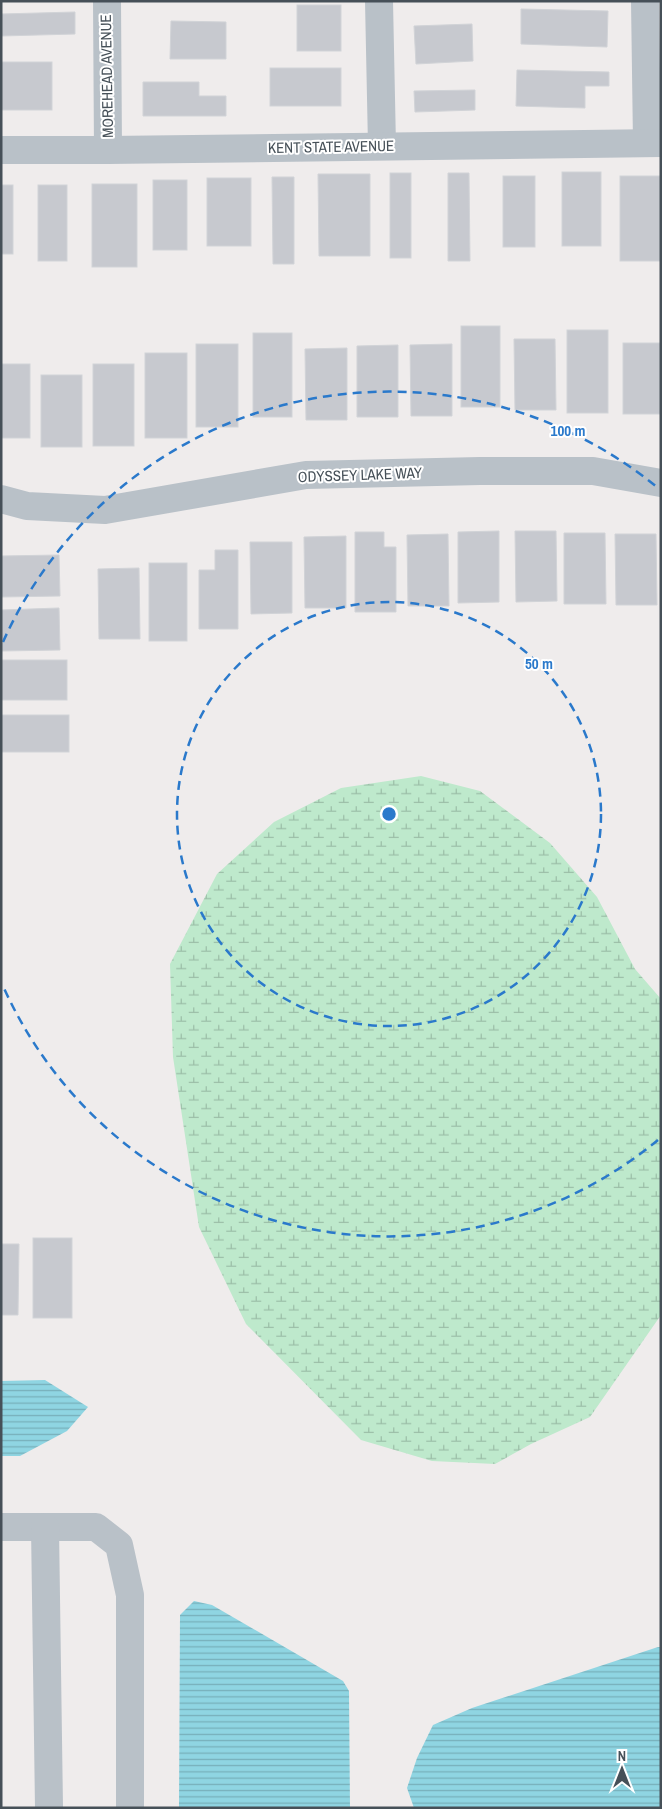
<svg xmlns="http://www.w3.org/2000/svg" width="662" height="1809" font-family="'Archivo Narrow',sans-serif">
<defs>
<pattern id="wetland-marsh" width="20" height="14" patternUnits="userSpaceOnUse" patternTransform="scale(1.25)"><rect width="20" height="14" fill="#bee9cc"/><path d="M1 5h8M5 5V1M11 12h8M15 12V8" fill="none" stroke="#9cbfa8"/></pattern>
<pattern id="water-rules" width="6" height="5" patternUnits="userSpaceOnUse" patternTransform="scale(1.25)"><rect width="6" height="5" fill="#8fd5e2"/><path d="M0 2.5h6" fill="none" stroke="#77afba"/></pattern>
</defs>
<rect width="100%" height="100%" fill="#efecec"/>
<path fill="url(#wetland-marsh)" d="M 421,776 L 480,791 L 550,843 L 597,897 L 635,969 L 661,999 L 661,1315 L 590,1417 L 531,1444 L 495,1464 L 432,1461 L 361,1440 L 246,1324 L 199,1227 L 173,1057 L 170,964 L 217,874 L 274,822 L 341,788 Z"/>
<g fill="url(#water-rules)">
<path d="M 45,1380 L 88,1407 L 67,1431 L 20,1456 L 1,1456 L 1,1381 Z"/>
<path d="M 194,1601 L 212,1605 L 343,1681 L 349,1691 L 350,1808 L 179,1808 L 180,1615 Z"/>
<path d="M 658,1647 L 661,1647 L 661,1808 L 414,1808 L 407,1788 L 417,1758 L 433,1725 L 472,1708 Z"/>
</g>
<g fill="#c7c9cf" stroke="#d1d3d7">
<rect x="297" y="5" width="44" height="46"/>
<path d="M 521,9 L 608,11 L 607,47 L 521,44 Z"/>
<path d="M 75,12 L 75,34 L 1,36 L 1,14 Z"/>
<path d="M 171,21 L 226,22 L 226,59 L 170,59 Z"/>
<path d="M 472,24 L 473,61 L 416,64 L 414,26 Z"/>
<rect x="1" y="62" width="51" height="48"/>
<rect x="270" y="68" width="71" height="38"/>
<path d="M 517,70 L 609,72 L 609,86 L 585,86 L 585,108 L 516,106 Z"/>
<path d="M 143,82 L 199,82 L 199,96 L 226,96 L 226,116 L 143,116 Z"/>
<path d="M 475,90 L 475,110 L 415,112 L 414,91 Z"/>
<rect x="562" y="172" width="39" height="74"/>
<rect x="390" y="173" width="21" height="85"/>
<path d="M 448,173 L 469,173 L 470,261 L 448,261 Z"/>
<path d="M 318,174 L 370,174 L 370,256 L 319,256 Z"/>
<rect x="503" y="176" width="32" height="71"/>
<rect x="620" y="176" width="41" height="85"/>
<path d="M 272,177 L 294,177 L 294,264 L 273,264 Z"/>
<rect x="207" y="178" width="44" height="68"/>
<rect x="153" y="180" width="34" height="70"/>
<rect x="92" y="184" width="45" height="83"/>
<rect x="1" y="185" width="12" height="69"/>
<rect x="38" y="185" width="29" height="76"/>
<rect x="461" y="326" width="39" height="81"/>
<rect x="567" y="330" width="41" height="83"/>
<rect x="253" y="333" width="39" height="84"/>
<path d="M 514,339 L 555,339 L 556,410 L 515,410 Z"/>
<rect x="623" y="343" width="38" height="71"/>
<rect x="196" y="344" width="42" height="83"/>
<path d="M 452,344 L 452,416 L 411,416 L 410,345 Z"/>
<path d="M 398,345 L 398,417 L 357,417 L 357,346 Z"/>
<path d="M 347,348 L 347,420 L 306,420 L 305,349 Z"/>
<rect x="145" y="353" width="42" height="85"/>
<rect x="1" y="364" width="29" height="74"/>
<rect x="93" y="364" width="41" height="82"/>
<rect x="41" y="375" width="41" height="72"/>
<path d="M 499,531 L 499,602 L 458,603 L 458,532 Z"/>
<path d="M 515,531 L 556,531 L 557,601 L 516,602 Z"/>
<path d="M 355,532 L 384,532 L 384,547 L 396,547 L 396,612 L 355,612 Z"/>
<path d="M 564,533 L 605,533 L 606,604 L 564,604 Z"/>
<path d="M 448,534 L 449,606 L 408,606 L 407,535 Z"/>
<path d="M 615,534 L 656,534 L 657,605 L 616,605 Z"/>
<path d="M 346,536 L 346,608 L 305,608 L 304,537 Z"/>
<path d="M 250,542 L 292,542 L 292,613 L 251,614 Z"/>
<path d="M 215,550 L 238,550 L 238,629 L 199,629 L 199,570 L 215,570 Z"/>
<path d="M 59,555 L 60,596 L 1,597 L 1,556 Z"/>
<rect x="149" y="563" width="38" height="78"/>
<path d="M 139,568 L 140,639 L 99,639 L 98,569 Z"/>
<path d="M 59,608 L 60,650 L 1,651 L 1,610 Z"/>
<rect x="1" y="660" width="66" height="40"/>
<rect x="1" y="715" width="68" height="37"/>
<rect x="33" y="1238" width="39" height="80"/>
<path d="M 1,1244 L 19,1244 L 18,1315 L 1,1315 Z"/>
</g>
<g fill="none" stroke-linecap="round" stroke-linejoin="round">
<g stroke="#b9c1c8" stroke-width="28">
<path d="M 107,1 L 108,150"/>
<path d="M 379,1 L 382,146"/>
<path d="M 645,1 L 647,143"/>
<path d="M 1,150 L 108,150 L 661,143"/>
<path d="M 1,499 L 27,506 L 105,510 L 306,475 L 480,471 L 593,471 L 661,483"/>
<path d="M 1,1527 L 96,1527 L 119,1545 L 130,1595 L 130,1808"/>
<path d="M 45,1527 L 49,1808"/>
</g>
</g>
<g fill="none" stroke="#2a79cb" stroke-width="2.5" stroke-dasharray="9 6">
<circle cx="389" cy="814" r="212"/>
<path d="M658 1140A423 423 0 0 1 3 986M3 642A423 423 0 0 1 658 488"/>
</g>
<g text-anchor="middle" stroke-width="4" stroke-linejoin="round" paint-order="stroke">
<g font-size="15" fill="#465058" stroke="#fff">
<text transform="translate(107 76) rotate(-91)" y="5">MOREHEAD AVENUE</text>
<text transform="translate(331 147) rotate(-1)" y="5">KENT STATE AVENUE</text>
<text transform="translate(360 475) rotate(-2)" y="5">ODYSSEY LAKE WAY</text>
</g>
</g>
<circle cx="389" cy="814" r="8" fill="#2a79cb" stroke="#fff" stroke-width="2.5"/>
<g font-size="15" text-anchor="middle" font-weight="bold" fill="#2a79cb" stroke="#fff" stroke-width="4" stroke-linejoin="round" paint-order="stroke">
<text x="568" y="436">100 m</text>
<text x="539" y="669">50 m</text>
</g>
<rect width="662" height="1809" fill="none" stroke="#465058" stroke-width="5"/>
<g transform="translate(622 1769)" stroke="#ffffff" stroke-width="4" paint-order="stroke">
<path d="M0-4L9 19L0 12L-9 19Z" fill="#465058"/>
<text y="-8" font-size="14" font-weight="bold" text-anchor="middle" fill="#465058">N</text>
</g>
</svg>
